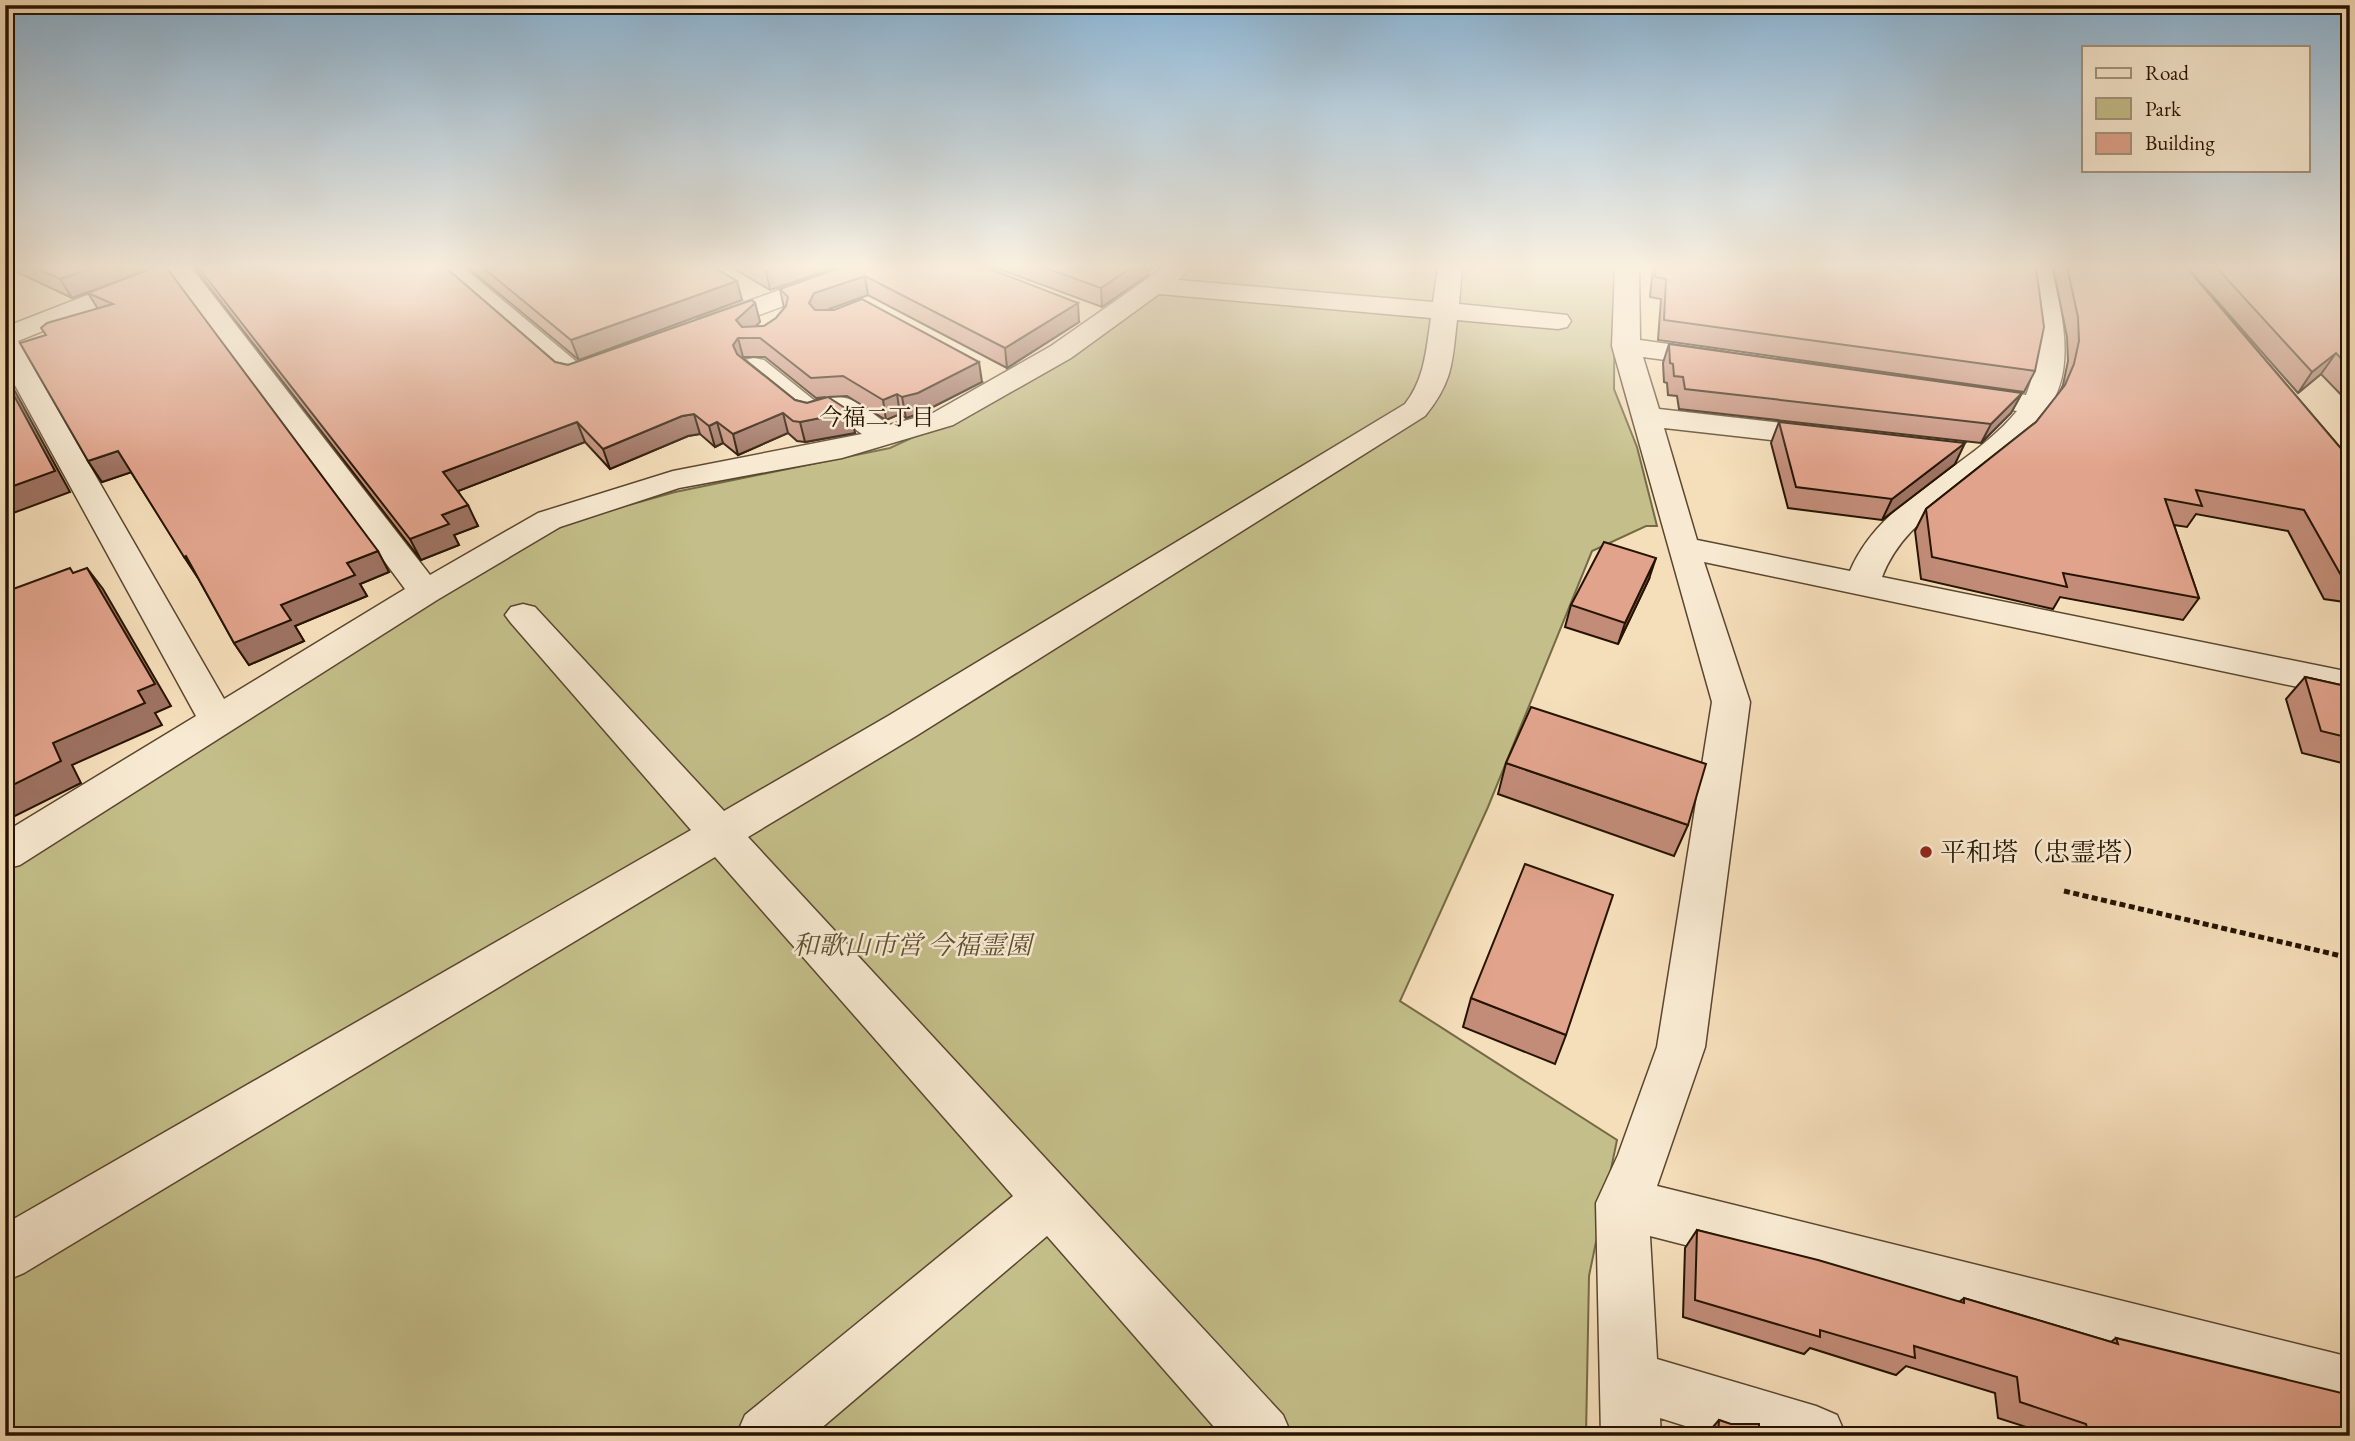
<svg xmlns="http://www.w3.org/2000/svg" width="2355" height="1441" font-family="'EB Garamond','Noto Serif JP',serif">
<rect width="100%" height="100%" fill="#f5deba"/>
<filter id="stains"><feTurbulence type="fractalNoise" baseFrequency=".00286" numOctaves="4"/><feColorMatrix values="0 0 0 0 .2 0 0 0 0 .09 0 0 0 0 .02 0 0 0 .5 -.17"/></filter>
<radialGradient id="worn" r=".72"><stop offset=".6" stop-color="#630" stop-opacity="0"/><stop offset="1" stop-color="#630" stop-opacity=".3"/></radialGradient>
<path fill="#c4bf8a" stroke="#756a45" stroke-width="2" d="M 1195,267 L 1615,267 L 1614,389 L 1637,447 L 1657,526 L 1646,526 L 1592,551 L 1488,807 L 1400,1001 L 1617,1140 L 1589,1276 L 1586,1436 L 5,1436 L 5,868 L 531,540 L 579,519 L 675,492 L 890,448 L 993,400 Z"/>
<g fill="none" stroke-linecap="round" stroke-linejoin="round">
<defs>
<g id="minor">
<path d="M 167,267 L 191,267 L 430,575 L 538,513 L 673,471 L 862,434 L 833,414 L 811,421 L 801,418 L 744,372 L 740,366 L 744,360 L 754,358 L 764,360 L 815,401 C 849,388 862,407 889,425 L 933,413 L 1051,346 L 1164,267 L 1192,267 L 1178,280 L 1433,302 L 1438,267 L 1462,267 L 1459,304 L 1567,315 L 1571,321 L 1567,327 L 1558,329 L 1457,320 C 1452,364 1453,381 1425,416 L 916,736 L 748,837 L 1283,1415 L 1292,1436 L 1222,1436 L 1047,1236 L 812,1436 L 736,1436 L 745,1415 L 1013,1196 L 715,857 L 24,1273 L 5,1281 L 5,1224 L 691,830 L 511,623 L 505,615 L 511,607 L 523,604 L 535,607 L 724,811 L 888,716 L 1405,404 C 1425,378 1426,350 1431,318 L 1159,294 L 1071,358 L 953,425 L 842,458 L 679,488 L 560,527 L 437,600 L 20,865 L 5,869 L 5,832 L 196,716 L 5,367 L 5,327 L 134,277 L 152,277 L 156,282 L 152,287 L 18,341 L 224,699 L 405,589 Z"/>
<path d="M 436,267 L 463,267 L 578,363 L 607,353 L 617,355 L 621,361 C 611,375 580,384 564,380 Z"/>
<path d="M 844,267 L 878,267 L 875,272 L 716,331 L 698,331 L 694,325 L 698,319 Z"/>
<path d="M 1615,267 L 1639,267 L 1640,340 L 1718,351 L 1728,353 L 1732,359 L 1728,365 L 1718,367 L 1643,357 L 1659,409 L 1826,428 L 1837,431 L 1841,437 L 1837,443 L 1826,446 L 1664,428 L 1697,540 L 1850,571 C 1882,496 1968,471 2017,411 L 1954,400 L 1950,394 L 1954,388 L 1964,385 L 2026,395 C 2044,352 2033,312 2027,267 L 2051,267 C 2058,297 2067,331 2064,362 C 2060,424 1998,465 1951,498 C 1921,520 1896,541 1882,577 L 2350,672 L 2350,698 L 1704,562 L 1750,702 L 1705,1047 L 1657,1186 L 2350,1357 L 2350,1415 L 1650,1236 L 1657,1359 L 1816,1406 L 1837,1415 L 1846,1436 L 1717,1436 L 1660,1418 L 1661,1436 L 1601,1436 L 1596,1203 L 1618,1155 L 1657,1047 L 1712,702 L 1612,346 Z"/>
</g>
</defs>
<use href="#minor" stroke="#5a462e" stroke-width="3"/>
<path stroke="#261400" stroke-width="5" stroke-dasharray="6 3.5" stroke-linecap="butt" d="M 2064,891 L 2350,958"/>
<use href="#minor" fill="#f8ead2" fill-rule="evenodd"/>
</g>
<g fill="#c28c78" stroke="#261400" stroke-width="2" fill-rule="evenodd">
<path d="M 6,267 L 166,267 L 389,572 L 360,584 L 367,596 L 295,626 L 304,641 L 249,665 L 234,643 L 198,578 L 131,472 L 102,482 L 88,461 L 46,335 L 98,309 L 88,293 L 72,298 Z"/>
<path d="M 194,267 L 445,267 L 555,362 L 568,365 L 755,303 L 760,322 L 755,326 L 764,326 L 776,318 L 784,308 L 780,289 L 842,267 L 1153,267 L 1148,270 L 1148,275 L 1102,307 L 999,269 L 993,270 L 1079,322 L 1007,368 L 868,295 L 825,310 L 982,382 L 921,413 L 906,418 L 900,414 L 886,420 L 847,396 L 829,397 L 855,433 L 805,442 L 797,441 L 788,433 L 738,455 L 723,443 L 715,447 L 700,434 L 688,436 L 610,469 L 585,442 L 458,491 L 478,526 L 454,535 L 459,545 L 421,560 ZM 743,357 L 765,357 L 816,398 L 826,397 L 807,403 L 795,400 L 743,358 Z"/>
<path d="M 467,267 L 713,267 L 742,300 L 579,360 Z"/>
<path d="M 731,267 L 837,267 L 770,290 Z"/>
<path d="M 1653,267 L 2036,267 L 2035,371 L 2024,392 L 1658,340 L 1661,299 L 1650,297 Z"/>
<path d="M 2053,267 L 2186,267 L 2350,459 L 2350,619 L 2344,602 L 2324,599 L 2288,531 L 2196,514 L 2187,527 L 2174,525 L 2199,598 L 2183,620 L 2060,597 L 2053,609 L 1921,579 L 1915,531 L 1926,509 L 2036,422 L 2060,392 L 2063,385 L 2068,361 L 2067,337 Z"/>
<path d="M 2187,267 L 2350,267 L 2350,404 L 2321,374 L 2298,393 Z"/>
<path d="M 1669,344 L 2022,393 L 2011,413 L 1981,443 L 1679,409 L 1677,396 L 1668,395 L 1667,383 L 1664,382 L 1663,363 Z"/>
<path d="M 1779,422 L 1955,464 L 1882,520 L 1788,508 L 1771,443 Z"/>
<path d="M 1649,579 L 1618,644 L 1565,627 L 1571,605 Z"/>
<path d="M 2305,677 L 2350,687 L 2350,765 L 2302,753 L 2286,699 Z"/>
<path d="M 1506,763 L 1688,825 L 1674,856 L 1498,794 Z"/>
<path d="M 1471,998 L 1566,1035 L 1555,1064 L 1463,1027 Z"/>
<path d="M 1697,1230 L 1959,1302 L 1964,1298 L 2111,1342 L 2116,1338 L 2350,1436 L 2054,1436 L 1998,1418 L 1995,1393 L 1906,1366 L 1896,1375 L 1810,1348 L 1804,1354 L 1683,1317 L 1685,1248 Z"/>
<path d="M 1719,1420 L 1759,1436 L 1705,1436 Z"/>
</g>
<g fill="#9e7262" stroke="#261400" stroke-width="2">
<path d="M 94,267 L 156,267 L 72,298 L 60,279 Z"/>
<path d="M 779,267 L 837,267 L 770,290 L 766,271 Z"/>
<path d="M 981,267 L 999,267 L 999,269 L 988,272 Z"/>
<path d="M 1132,267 L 1153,267 L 1148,270 L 1148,275 L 1102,307 L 1101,288 Z"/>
<path d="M 865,276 L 868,295 L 818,313 L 813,322 L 809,303 L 814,293 Z"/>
<path d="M 737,281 L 742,300 L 579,360 L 571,340 Z"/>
<path d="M 755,303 L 760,322 L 743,338 L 736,320 Z"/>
<path d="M 1078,303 L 1079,322 L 1007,368 L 1005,348 Z"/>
<path d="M 738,338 L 743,357 L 738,365 L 733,345 Z"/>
<path d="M 2336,353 L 2321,374 L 2298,393 L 2312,372 Z"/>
<path d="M 979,362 L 982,382 L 921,413 L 906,418 L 902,397 Z"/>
<path d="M 5,373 L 70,492 L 5,516 Z"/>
<path d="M 2022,393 L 2011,413 L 1981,443 L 1991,424 Z"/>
<path d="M 897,394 L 900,414 L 886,420 L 883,400 Z"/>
<path d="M 851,412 L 855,433 L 805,442 L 800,422 Z"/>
<path d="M 783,413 L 788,433 L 738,455 L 733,434 Z"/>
<path d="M 694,414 L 700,434 L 688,436 L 610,469 L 603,449 L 682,416 Z"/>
<path d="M 577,422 L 585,442 L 453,493 L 443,472 Z"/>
<path d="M 717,422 L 723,443 L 715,447 L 709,426 Z"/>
<path d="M 1965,443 L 1955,464 L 1882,520 L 1892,499 Z"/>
<path d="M 118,451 L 132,472 L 102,482 L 88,461 Z"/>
<path d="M 468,505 L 478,526 L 454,535 L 459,545 L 421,560 L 410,539 L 442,515 Z"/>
<path d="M 378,551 L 389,572 L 360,584 L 367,596 L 295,626 L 304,641 L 249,665 L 234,643 L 281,605 L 347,563 Z"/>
<path d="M 186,556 L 198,578 L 184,557 Z"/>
<path d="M 1656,558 L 1649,579 L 1618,644 L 1625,623 Z"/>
<path d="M 87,568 L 103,589 L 171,706 L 155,713 L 162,725 L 72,765 L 81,783 L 5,821 L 5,789 L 53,743 L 138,691 Z"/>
</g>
<g fill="#e1a38c" stroke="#261400" stroke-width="2">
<path d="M 33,267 L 94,267 L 60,279 Z"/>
<path d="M 155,267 L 166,267 L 378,551 L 347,563 L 355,575 L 281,605 L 291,620 L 234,643 L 186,556 L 184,557 L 118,451 L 88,461 L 20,343 L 46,335 L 41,328 L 47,323 L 113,304 L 88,293 Z"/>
<path d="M 198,267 L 445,267 L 555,362 L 568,365 L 752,300 L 755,303 L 736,320 L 742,327 L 764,326 L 776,318 L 786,306 L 788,297 L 780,289 L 842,267 L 985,267 L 1078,303 L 1005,348 L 865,276 L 814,293 L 809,303 L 815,310 L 834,310 L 862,299 L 979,362 L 918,393 L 902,397 L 897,394 L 883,400 L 843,376 L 811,378 L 760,338 L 738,338 L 733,345 L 737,354 L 795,400 L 807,403 L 828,397 L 851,412 L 800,422 L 793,421 L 783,413 L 733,434 L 717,422 L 709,426 L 694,414 L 682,416 L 603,449 L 577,422 L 443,472 L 468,505 L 442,515 L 449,524 L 410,539 Z"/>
<path d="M 482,267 L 713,267 L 737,281 L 571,340 Z"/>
<path d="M 758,267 L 779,267 L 766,271 Z"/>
<path d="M 1043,267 L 1132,267 L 1101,288 Z"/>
<path d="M 1656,267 L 2036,267 L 2044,327 L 2035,371 L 1664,320 L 1666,279 L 1655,277 Z"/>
<path d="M 2067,267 L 2186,267 L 2350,459 L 2350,578 L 2342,577 L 2304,510 L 2196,490 L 2202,506 L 2165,499 L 2199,598 L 2063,573 L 2067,587 L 1932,557 L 1926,509 L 2036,422 L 2065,385 L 2074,364 L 2079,341 L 2078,317 Z"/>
<path d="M 2216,267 L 2350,267 L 2350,368 L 2336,353 L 2312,372 Z"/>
<path d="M 1669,344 L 2022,393 L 1991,424 L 1685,389 L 1683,377 L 1674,376 L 1673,364 L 1670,363 Z"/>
<path d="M 5,379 L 55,471 L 5,489 Z"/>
<path d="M 1779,422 L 1965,443 L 1892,499 L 1796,487 Z"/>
<path d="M 1604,542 L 1656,558 L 1625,623 L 1571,605 Z"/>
<path d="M 70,568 L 73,573 L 87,568 L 155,684 L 138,691 L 145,703 L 53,743 L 61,761 L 5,789 L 5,592 Z"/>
<path d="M 2305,677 L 2350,687 L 2350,738 L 2321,731 Z"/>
<path d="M 1531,707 L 1706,764 L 1688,825 L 1506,763 Z"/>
<path d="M 1525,864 L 1613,895 L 1566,1035 L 1471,998 Z"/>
<path d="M 1697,1230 L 1818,1260 L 1964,1303 L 1964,1298 L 2118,1344 L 2116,1338 L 2350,1395 L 2350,1436 L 2101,1436 L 2088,1432 L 2086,1424 L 2020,1402 L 2017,1377 L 1914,1346 L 1915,1358 L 1820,1330 L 1820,1337 L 1695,1300 Z"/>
<path d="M 1719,1420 L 1731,1424 L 1759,1424 L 1759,1436 L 1718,1436 Z"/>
</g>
<linearGradient id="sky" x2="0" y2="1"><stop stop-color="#8cb6d6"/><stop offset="0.57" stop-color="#faf0e0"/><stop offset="1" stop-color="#faf0e0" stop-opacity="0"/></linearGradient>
<rect width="2355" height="468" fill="url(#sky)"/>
<circle fill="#8f2418" stroke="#f8ead2" stroke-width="2.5" cx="1926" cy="852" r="7"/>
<g text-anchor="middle" stroke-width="5" stroke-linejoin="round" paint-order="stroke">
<g font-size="23" fill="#261400" stroke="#f8ead2">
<text x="877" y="425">今福二丁目</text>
</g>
<g font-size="26" fill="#261400" stroke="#f8ead2" text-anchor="start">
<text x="1940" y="861">平和塔（忠霊塔）</text>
</g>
<g font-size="26" font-style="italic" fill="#5d5030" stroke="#f8ead2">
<text x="912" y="954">和歌山市営 今福霊園</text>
</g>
</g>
<rect width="2355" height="1441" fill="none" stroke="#f5deba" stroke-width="28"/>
<rect x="7" y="7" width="2341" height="1427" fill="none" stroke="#261400" stroke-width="3.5"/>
<rect x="14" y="14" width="2327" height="1413" fill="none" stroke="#261400" stroke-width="2"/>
<rect x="2082" y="46" width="228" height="126" fill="#f8ead2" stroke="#a4947e" stroke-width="2"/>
<rect x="2096" y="68" width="35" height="10" fill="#f8ead2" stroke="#a4947e" stroke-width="2"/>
<text x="2145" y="80" font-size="21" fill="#261400">Road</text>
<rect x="2096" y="98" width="35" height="21" fill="#c4bf8a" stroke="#a4947e" stroke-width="2"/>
<text x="2145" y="116" font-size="21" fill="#261400">Park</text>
<rect x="2096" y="133" width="35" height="21" fill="#e1a38c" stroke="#a4947e" stroke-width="2"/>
<text x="2145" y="150" font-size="21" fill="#261400">Building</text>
<rect width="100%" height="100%" filter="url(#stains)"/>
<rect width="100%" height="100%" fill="url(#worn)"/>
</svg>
